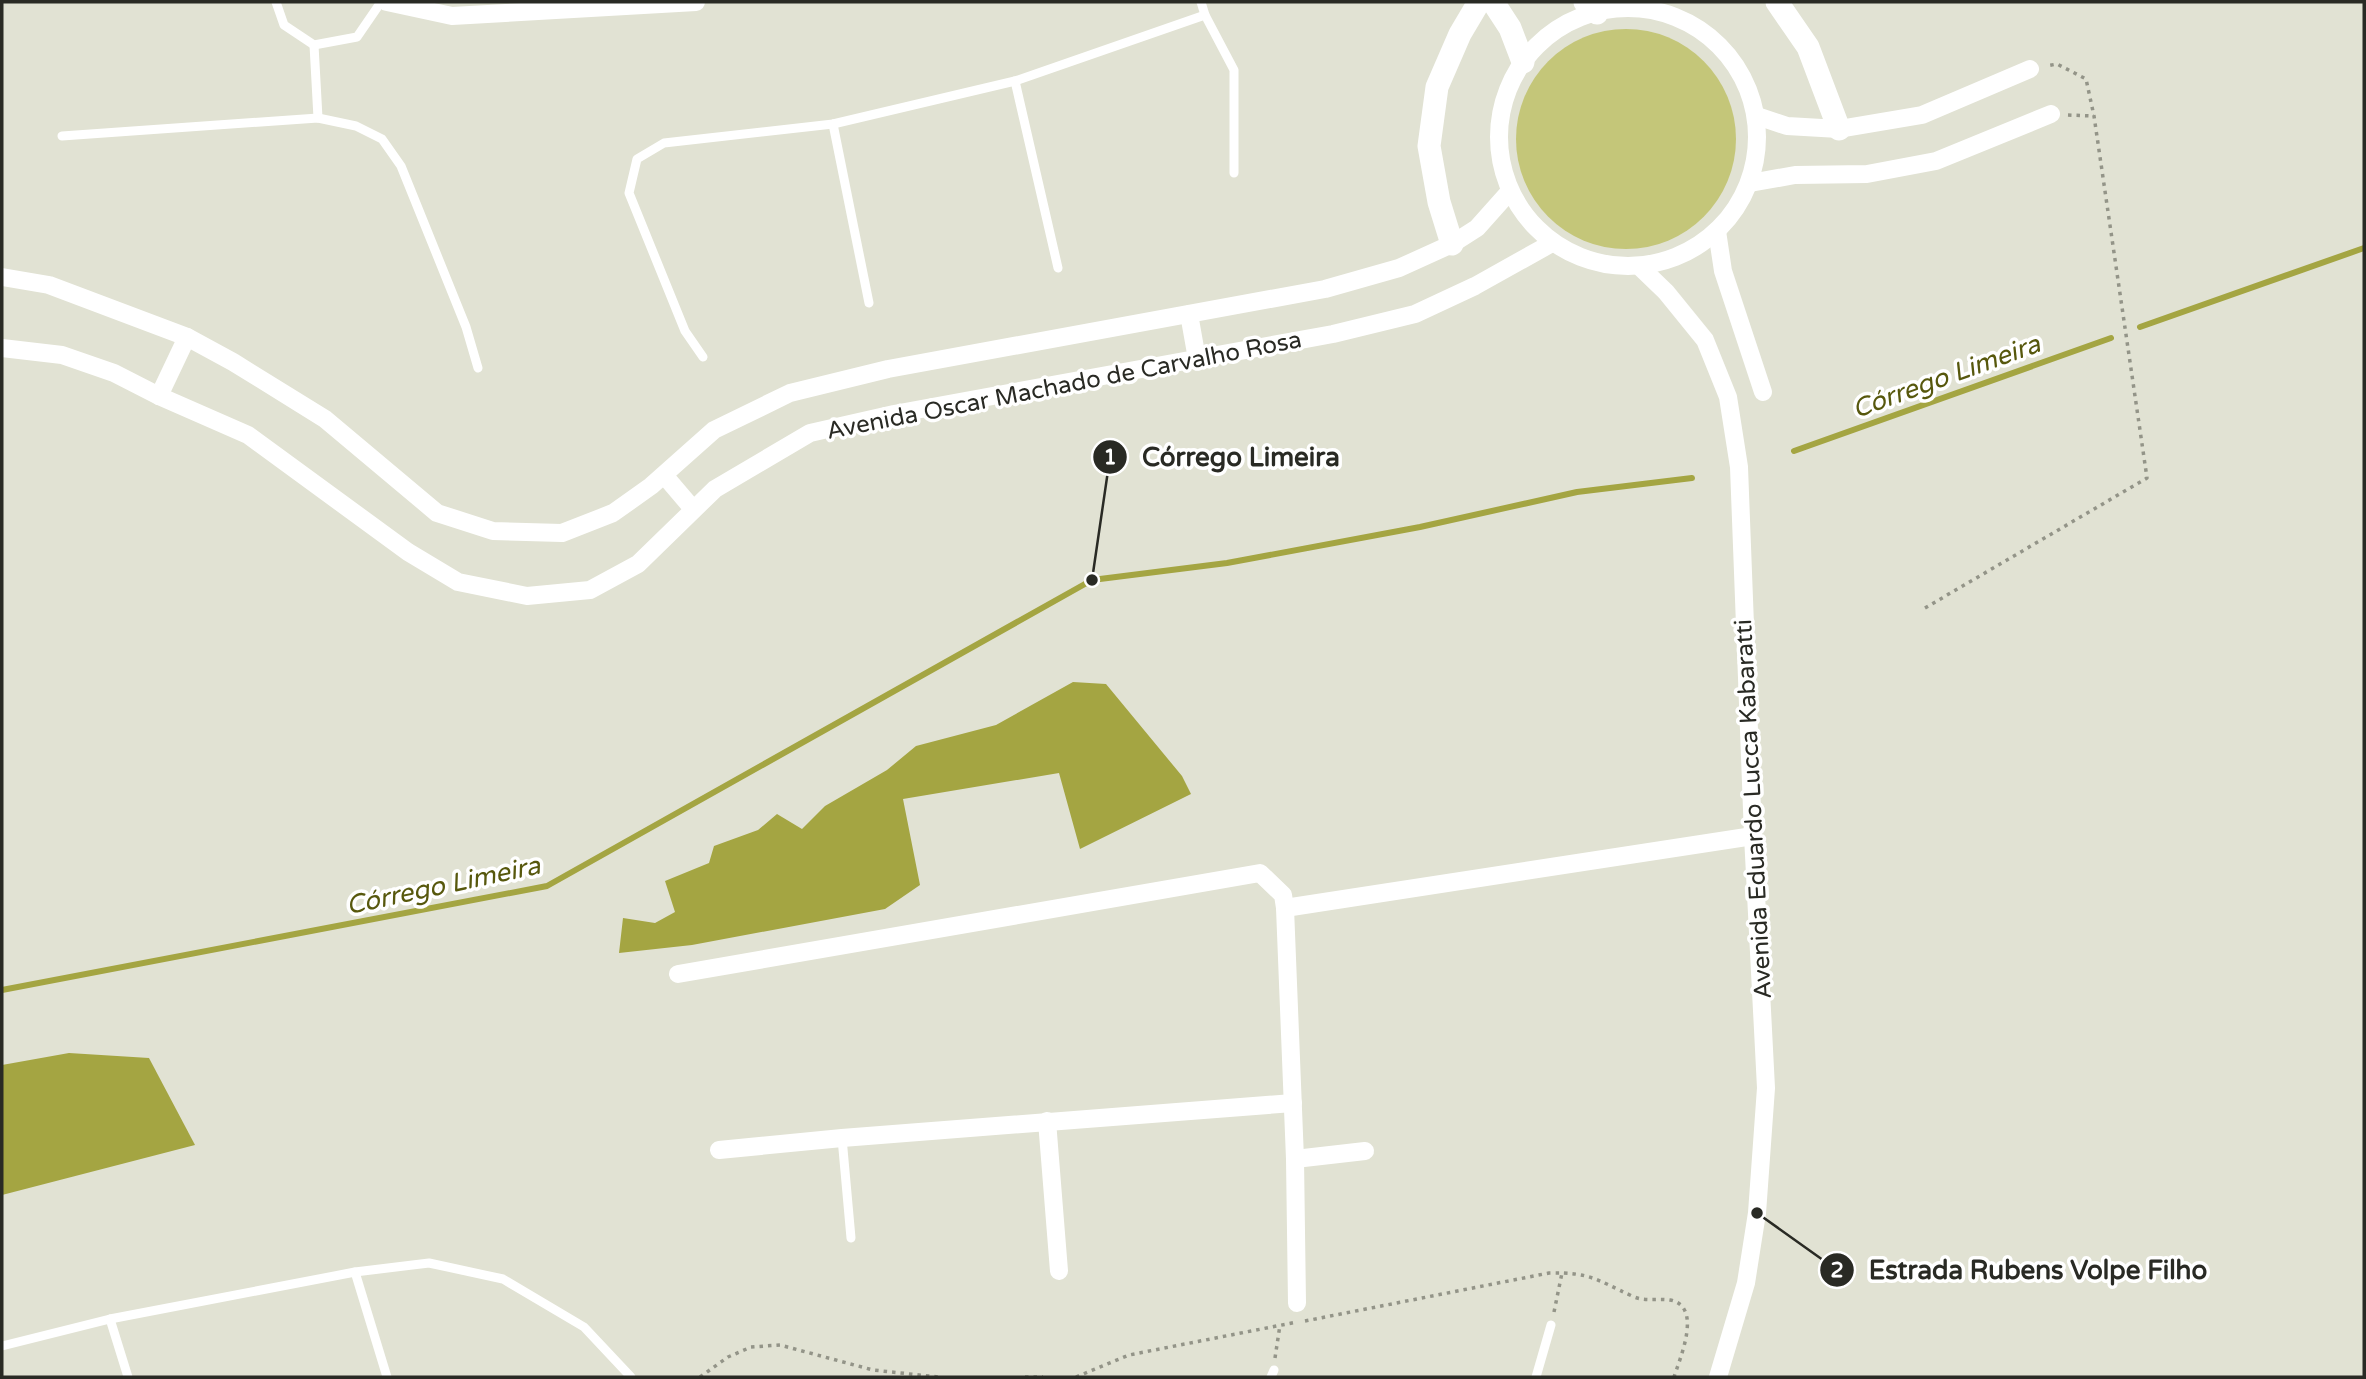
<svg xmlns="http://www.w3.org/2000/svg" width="2366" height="1379" font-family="'Varela Round',sans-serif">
<rect width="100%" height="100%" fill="#e1e2d3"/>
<circle fill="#c4c679" cx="1626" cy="139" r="110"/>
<g fill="#a4a542">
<path d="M 1073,682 L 1106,684 L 1182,776 L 1191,794 L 1080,849 L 1059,773 L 903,799 L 920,885 L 885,909 L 692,945 L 619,953 L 623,918 L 655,923 L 675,912 L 665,881 L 709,863 L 714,846 L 758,830 L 777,814 L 802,829 L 825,806 L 887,770 L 916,746 L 996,725 Z"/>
<path d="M 69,1053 L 149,1058 L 195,1145 L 2,1195 L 2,1065 Z"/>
</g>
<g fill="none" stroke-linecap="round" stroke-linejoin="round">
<g stroke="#a4a542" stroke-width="6">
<path d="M 2140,327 L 2364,248"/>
<path d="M 1794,451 L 2111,338"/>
<path d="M 2,990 L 547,886 L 1092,580 L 1227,563 L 1420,527 L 1577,492 L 1692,478"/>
</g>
<g stroke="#939488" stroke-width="3.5" stroke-dasharray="3.5 5" stroke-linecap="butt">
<path d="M 2068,115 L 2094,116"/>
<path d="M 1925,608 L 2147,478 L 2094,116 L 2086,79 L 2057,64 L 2046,66"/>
<path d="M 1554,1312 L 1562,1273"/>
<path d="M 1305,1321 L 1549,1273 C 1590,1272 1597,1280 1632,1296 C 1644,1302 1657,1298 1670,1300 C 1703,1306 1680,1358 1674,1377"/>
<path d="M 1275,1358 L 1280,1325"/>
<path d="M 700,1377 L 728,1357 L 751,1347 L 780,1345 L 873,1370 L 938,1377"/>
<path d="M 1025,1377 L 1043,1377"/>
<path d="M 1076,1377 L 1129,1355 L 1297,1322"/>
</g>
<g stroke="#fff" stroke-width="9">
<path d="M 276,2 L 284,25 L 314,45 L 357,37 L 381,2"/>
<path d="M 1201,2 L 1205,15 L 1234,70 L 1234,173"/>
<path d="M 314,45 L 318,118"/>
<path d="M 1015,81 L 1058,268"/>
<path d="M 833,124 L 869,303"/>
<path d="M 62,136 L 318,118 L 356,126 L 382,139 L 401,166 L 466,327 L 478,368"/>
<path d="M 703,357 L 685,331 L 629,193 L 637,159 L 664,143 L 833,124 L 1015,81 L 1205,15"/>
<path d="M 842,1138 L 851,1238"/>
<path d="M 355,1272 L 387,1377"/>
<path d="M 110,1319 L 128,1377"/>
<path d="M 2,1346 L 110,1319 L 355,1272 L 429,1263 L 503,1279 L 584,1327 L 631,1377"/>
<path d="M 1271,1377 L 1274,1370"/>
<path d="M 1536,1377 L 1551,1325"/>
</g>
<g stroke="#fff" stroke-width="18">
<path d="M 387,2 L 452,16 L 696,2"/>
<circle cx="1628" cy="137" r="129"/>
<path d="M 1757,116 L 1787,126 L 1839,129 L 1922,115 L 2030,69"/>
<path d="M 1750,183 L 1795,175 L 1867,174 L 1936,161 L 2051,114"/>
<path d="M 1717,231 L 1723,271 L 1763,392"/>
<path d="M 1639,266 L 1666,292 L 1705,340 L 1728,397 L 1739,467 L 1753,836 L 1766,1088 L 1757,1213 L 1746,1283 L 1718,1377"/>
<path d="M 2,277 L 49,285 L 187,337 L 233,362 L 325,419 L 437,513 L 493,531 L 562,533 L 613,513 L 651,486 L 714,430 L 790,393 L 888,369 L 1325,289 L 1399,268 L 1452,244 L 1477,228 L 1510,191"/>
<path d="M 1189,314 L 1197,359"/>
<path d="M 2,348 L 62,355 L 114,373 L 159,396 L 248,435 L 408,552 L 458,582 L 527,596 L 590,590 L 638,564 L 715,489 L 810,433 L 894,414 L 1333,334 L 1415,314 L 1475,286 L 1552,243"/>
<path d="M 159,396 L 187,337"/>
<path d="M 664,475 L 693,509"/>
<path d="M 1285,908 L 1753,836"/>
<path d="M 678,974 L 1260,873 L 1283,895 L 1285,908 L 1295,1159 L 1297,1303"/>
<path d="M 1047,1121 L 1059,1271"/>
<path d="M 719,1150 L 842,1138 L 1293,1103"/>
<path d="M 1295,1159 L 1365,1151"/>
</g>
<g stroke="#fff" stroke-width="23">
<path d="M 1493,2 L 1510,28 L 1523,62"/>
<path d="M 1585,2 L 1597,13"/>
<path d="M 1777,2 L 1808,47 L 1839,129"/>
<path d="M 1452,244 L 1439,202 L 1429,146 L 1437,87 L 1460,34 L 1479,2"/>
</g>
</g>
<g text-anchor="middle" stroke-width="7" stroke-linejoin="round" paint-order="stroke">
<g font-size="24" fill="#292a24" stroke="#fff">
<text transform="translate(1064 385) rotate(-11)" y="8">Avenida Oscar Machado de Carvalho Rosa</text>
<text transform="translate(1753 809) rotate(-93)" y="8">Avenida Eduardo Lucca Kabaratti</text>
</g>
<g font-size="26" font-style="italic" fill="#57580d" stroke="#fff">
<text transform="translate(1946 376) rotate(-20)" y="9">Córrego Limeira</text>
<text transform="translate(443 885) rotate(-12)" y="9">Córrego Limeira</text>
</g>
</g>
<path fill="none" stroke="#292a24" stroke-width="2.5" d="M1092 580L1110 457M1757 1213L1837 1270"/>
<g fill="#292a24" stroke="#fff" stroke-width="2.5">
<circle cx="1092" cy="580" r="7"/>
<circle cx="1757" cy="1213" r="7"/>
<circle cx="1110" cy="457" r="18"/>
<circle cx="1837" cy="1270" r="18"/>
</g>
<g font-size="21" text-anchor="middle" font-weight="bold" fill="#fff">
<text x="1110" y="464">1</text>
<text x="1837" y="1277">2</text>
</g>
<g font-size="26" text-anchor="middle" font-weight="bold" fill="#292a24" stroke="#fff" stroke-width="7" stroke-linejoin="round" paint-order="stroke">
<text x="1241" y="466">Córrego Limeira</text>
<text x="2038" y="1279">Estrada Rubens Volpe Filho</text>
</g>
<rect width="2366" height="1379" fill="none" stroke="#292a24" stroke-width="7"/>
</svg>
